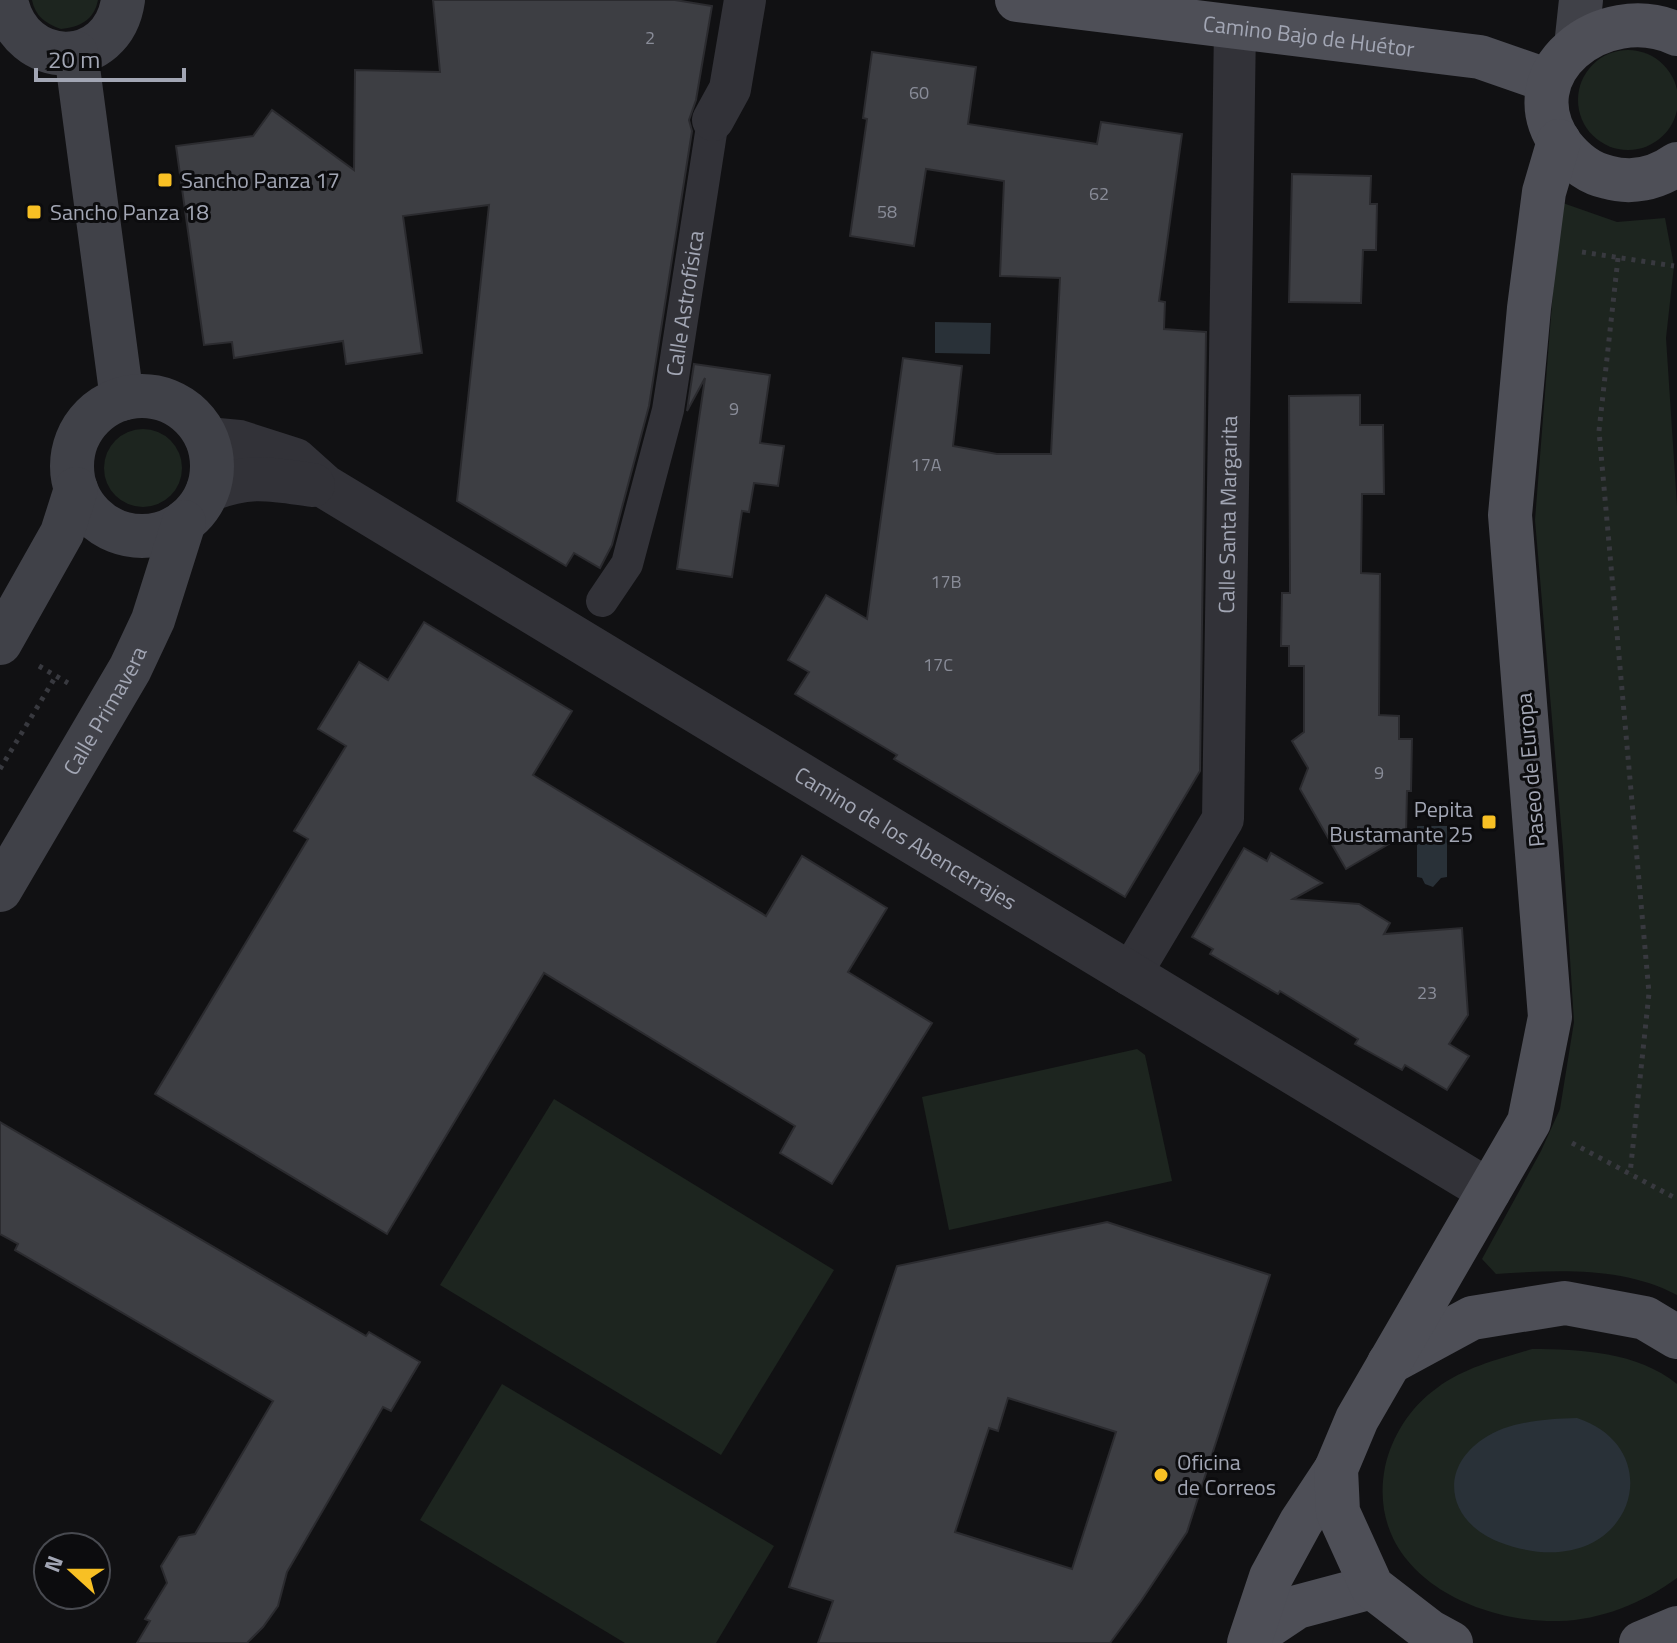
<svg xmlns="http://www.w3.org/2000/svg" width="1677" height="1643" font-family="'Titillium Web',sans-serif">
<rect width="100%" height="100%" fill="#111113"/>
<g fill="#1d251f">
<path d="M 32,0 L 98,0 C 94,20 80,27 61,29 C 46,24 35,16 32,0 Z"/>
<circle cx="1628" cy="100" r="50"/>
<path d="M 1560,202 L 1617,222 L 1665,218 L 1674,266 L 1666,338 L 1677,506 L 1677,1295 C 1623,1266 1556,1270 1496,1274 L 1482,1259 L 1541,1151 L 1560,1109 L 1574,1022 L 1563,848 L 1535,520 Z"/>
<circle cx="143" cy="468" r="39"/>
<path d="M 1137,1049 L 1145,1055 L 1172,1181 L 949,1230 L 922,1097 Z"/>
<path d="M 554,1099 L 834,1270 L 721,1455 L 440,1285 Z"/>
<path d="M 1532,1349 C 1580,1349 1638,1352 1677,1384 L 1677,1578 C 1643,1603 1601,1620 1559,1621 C 1472,1623 1365,1570 1385,1467 C 1392,1436 1410,1407 1437,1388 C 1465,1367 1500,1359 1532,1349 Z"/>
<path d="M 502,1384 L 774,1546 L 716,1643 L 625,1643 L 420,1520 Z"/>
</g>
<g fill="#293138">
<path d="M 935,322 L 991,323 L 990,354 L 935,353 Z"/>
<path d="M 1417,826 L 1447,826 L 1447,877 L 1441,878 L 1433,887 L 1425,884 L 1422,878 L 1417,877 Z"/>
<path d="M 1577,1418 C 1677,1451 1628,1591 1499,1542 C 1450,1523 1436,1471 1483,1439 C 1509,1421 1547,1419 1577,1418 Z"/>
</g>
<g fill="#3d3e43" stroke="#2b2b2f" stroke-width="2" fill-rule="evenodd">
<path d="M 433,0 L 675,0 L 712,6 L 696,100 L 689,120 L 692,131 L 649,406 L 612,545 L 600,568 L 574,553 L 566,566 L 457,501 L 489,205 L 403,216 L 422,353 L 346,364 L 343,341 L 234,358 L 232,342 L 204,345 L 176,146 L 253,136 L 272,110 L 354,170 L 355,70 L 440,72 Z"/>
<path d="M 872,52 L 976,67 L 968,124 L 1097,144 L 1101,122 L 1182,134 L 1159,301 L 1165,302 L 1164,329 L 1206,332 L 1200,771 L 1125,897 L 894,759 L 897,755 L 795,694 L 809,672 L 788,660 L 826,595 L 867,619 L 903,358 L 962,366 L 953,446 L 997,454 L 1051,454 L 1060,278 L 1000,276 L 1004,181 L 926,169 L 914,246 L 850,236 L 867,119 L 863,118 Z"/>
<path d="M 1292,174 L 1371,176 L 1370,204 L 1377,204 L 1376,250 L 1363,250 L 1361,303 L 1289,302 Z"/>
<path d="M 694,364 L 770,375 L 760,443 L 784,446 L 778,486 L 754,483 L 749,512 L 742,511 L 732,577 L 677,569 L 705,378 L 687,411 Z"/>
<path d="M 1360,395 L 1360,425 L 1383,425 L 1384,494 L 1362,494 L 1361,573 L 1380,574 L 1379,715 L 1399,716 L 1399,739 L 1412,739 L 1411,791 L 1407,791 L 1406,834 L 1346,869 L 1300,789 L 1308,768 L 1292,741 L 1304,732 L 1304,666 L 1289,666 L 1289,646 L 1281,646 L 1282,593 L 1290,593 L 1290,573 L 1289,396 Z"/>
<path d="M 424,622 L 572,711 L 533,775 L 766,916 L 802,856 L 887,908 L 848,972 L 932,1023 L 832,1184 L 780,1153 L 795,1126 L 544,973 L 387,1234 L 155,1094 L 308,839 L 294,831 L 346,746 L 318,729 L 359,662 L 388,680 Z"/>
<path d="M 1244,848 L 1267,861 L 1271,853 L 1322,883 L 1293,899 L 1359,904 L 1390,923 L 1384,934 L 1462,928 L 1468,1015 L 1449,1044 L 1469,1056 L 1447,1090 L 1405,1065 L 1402,1070 L 1355,1044 L 1358,1039 L 1280,991 L 1278,994 L 1210,954 L 1213,949 L 1192,937 Z"/>
<path d="M 0,1122 L 366,1336 L 369,1332 L 420,1362 L 391,1411 L 383,1407 L 287,1572 L 278,1606 L 263,1627 L 247,1643 L 137,1643 L 150,1621 L 145,1619 L 167,1583 L 161,1566 L 179,1537 L 195,1534 L 273,1401 L 15,1250 L 18,1244 L 0,1234 Z"/>
<path d="M 1107,1222 L 1270,1275 L 1187,1532 L 1141,1601 L 1110,1643 L 818,1643 L 833,1601 L 789,1587 L 897,1266 ZM 1008,1398 L 1116,1432 L 1072,1569 L 955,1532 L 989,1428 L 998,1431 Z"/>
</g>
<g fill="none" stroke-linecap="round" stroke-linejoin="round">
<g stroke="#38393f" stroke-width="5" stroke-dasharray="4 6" stroke-linecap="butt">
<path d="M 1582,252 L 1674,266"/>
<path d="M 1618,258 L 1599,431 L 1649,993 L 1630,1174"/>
<path d="M 39,666 L 68,683"/>
<path d="M 0,769 L 56,676"/>
<path d="M 1572,1143 L 1677,1199"/>
</g>
<path stroke="#323238" stroke-width="32" id="s1" d="M 602,601 L 627,564 L 668,410 L 713,120"/>
<g stroke="#323238" stroke-width="42">
<path d="M 713,120 L 730,89 L 745,0"/>
<path id="s2" d="M 1130,975 L 1223,819 L 1235,27"/>
</g>
<g stroke="#323238" stroke-width="44">
<path id="s3" d="M 207,439 L 239,442 L 295,460 L 324,486 L 1489,1191"/>
<path d="M 208,490 C 251,474 269,479 313,485"/>
</g>
<g stroke="#404148" stroke-width="44">
<path d="M 6,0 C 20,72 113,71 123,0"/>
<path d="M 1577,37 L 1581,0"/>
<path d="M 76,53 L 122,399"/>
<circle cx="142" cy="466" r="70"/>
<path d="M 0,643 L 62,533 L 76,489"/>
<path id="s4" d="M 0,890 L 130,669 L 153,620 L 184,522"/>
</g>
<g stroke="#4e4f57" stroke-width="44">
<path id="s5" d="M 1017,0 L 1480,57 L 1549,81"/>
<path d="M 1677,34 C 1603,0 1509,73 1562,146 C 1574,161 1588,173 1607,177 C 1631,184 1656,179 1677,164"/>
<path d="M 1389,1363 L 1472,1318 L 1565,1303 L 1645,1318 L 1677,1337"/>
<path d="M 1252,1637 L 1297,1607 L 1372,1587"/>
<path d="M 1249,1643 L 1271,1577 L 1301,1522 L 1336,1469"/>
<path d="M 1451,1643 L 1429,1631 L 1372,1587 L 1338,1512 L 1336,1469 L 1357,1419 L 1529,1122 L 1550,1017 L 1510,515 L 1529,308 L 1544,192 L 1559,141"/>
<path d="M 1641,1643 L 1677,1628"/>
</g>
</g>
<g fill="#f8c024" stroke="#0c0c0e" stroke-width="3">
<rect x="157" y="172" width="16" height="16" rx="4"/>
<rect x="26" y="204" width="16" height="16" rx="4"/>
<rect x="1481" y="814" width="16" height="16" rx="4"/>
<circle cx="1161" cy="1475" r="8"/>
</g>
<g text-anchor="middle" stroke-width="6" stroke-linejoin="round" paint-order="stroke">
<g font-size="18" fill="#898c98">
<text x="650" y="44">2</text>
<text x="919" y="99">60</text>
<text x="1099" y="200">62</text>
<text x="887" y="218">58</text>
<text x="734" y="415">9</text>
<text x="926" y="471">17A</text>
<text x="946" y="588">17B</text>
<text x="938" y="671">17C</text>
<text x="1379" y="779">9</text>
<text x="1427" y="999">23</text>
</g>
<g font-size="22" fill="#a2a6b4" stroke="#0c0c0e">
<text dy="8" stroke="none"><textPath href="#s5" startOffset="294">Camino Bajo de Huétor</textPath></text>
<text dy="8" stroke="none"><textPath href="#s1" startOffset="312">Calle Astrofísica</textPath></text>
<text dy="8" stroke="none"><textPath href="#s2" startOffset="486">Calle Santa Margarita</textPath></text>
<text dy="8" stroke="none"><textPath href="#s4" startOffset="208">Calle Primavera</textPath></text>
<text transform="translate(1530 770) rotate(-95)" y="8">Paseo de Europa</text>
<text dy="8" stroke="none"><textPath href="#s3" startOffset="810">Camino de los Abencerrajes</textPath></text>
</g>
<g font-size="22" fill="#a2a6b4" stroke="#0c0c0e" text-anchor="start">
<text x="181" y="188">Sancho Panza 17</text>
<text x="50" y="220">Sancho Panza 18</text>
<text x="1473" y="817" text-anchor="end">Pepita<tspan x="1473" dy="25">Bustamante 25</tspan></text>
<text x="1177" y="1470">Oficina<tspan x="1177" dy="25">de Correos</tspan></text>
</g>
</g>
<g transform="translate(72 1571) rotate(291)"><circle r="38" fill="#0c0c0e" stroke="#484a50" stroke-width="2"/>
<path d="M0-6L14 30L0 20L-14 30Z" fill="#f8c024"/>
<text y="-12" font-size="22" font-weight="bold" text-anchor="middle" fill="#a2a6b4">N</text>
</g>
<path d="M36 68v12h148v-12" fill="none" stroke="#a2a6b4" stroke-width="4"/>
<text x="48" y="68" font-size="24" fill="#a2a6b4" stroke="#0c0c0e" stroke-width="6" paint-order="stroke">20 m</text>
</svg>
